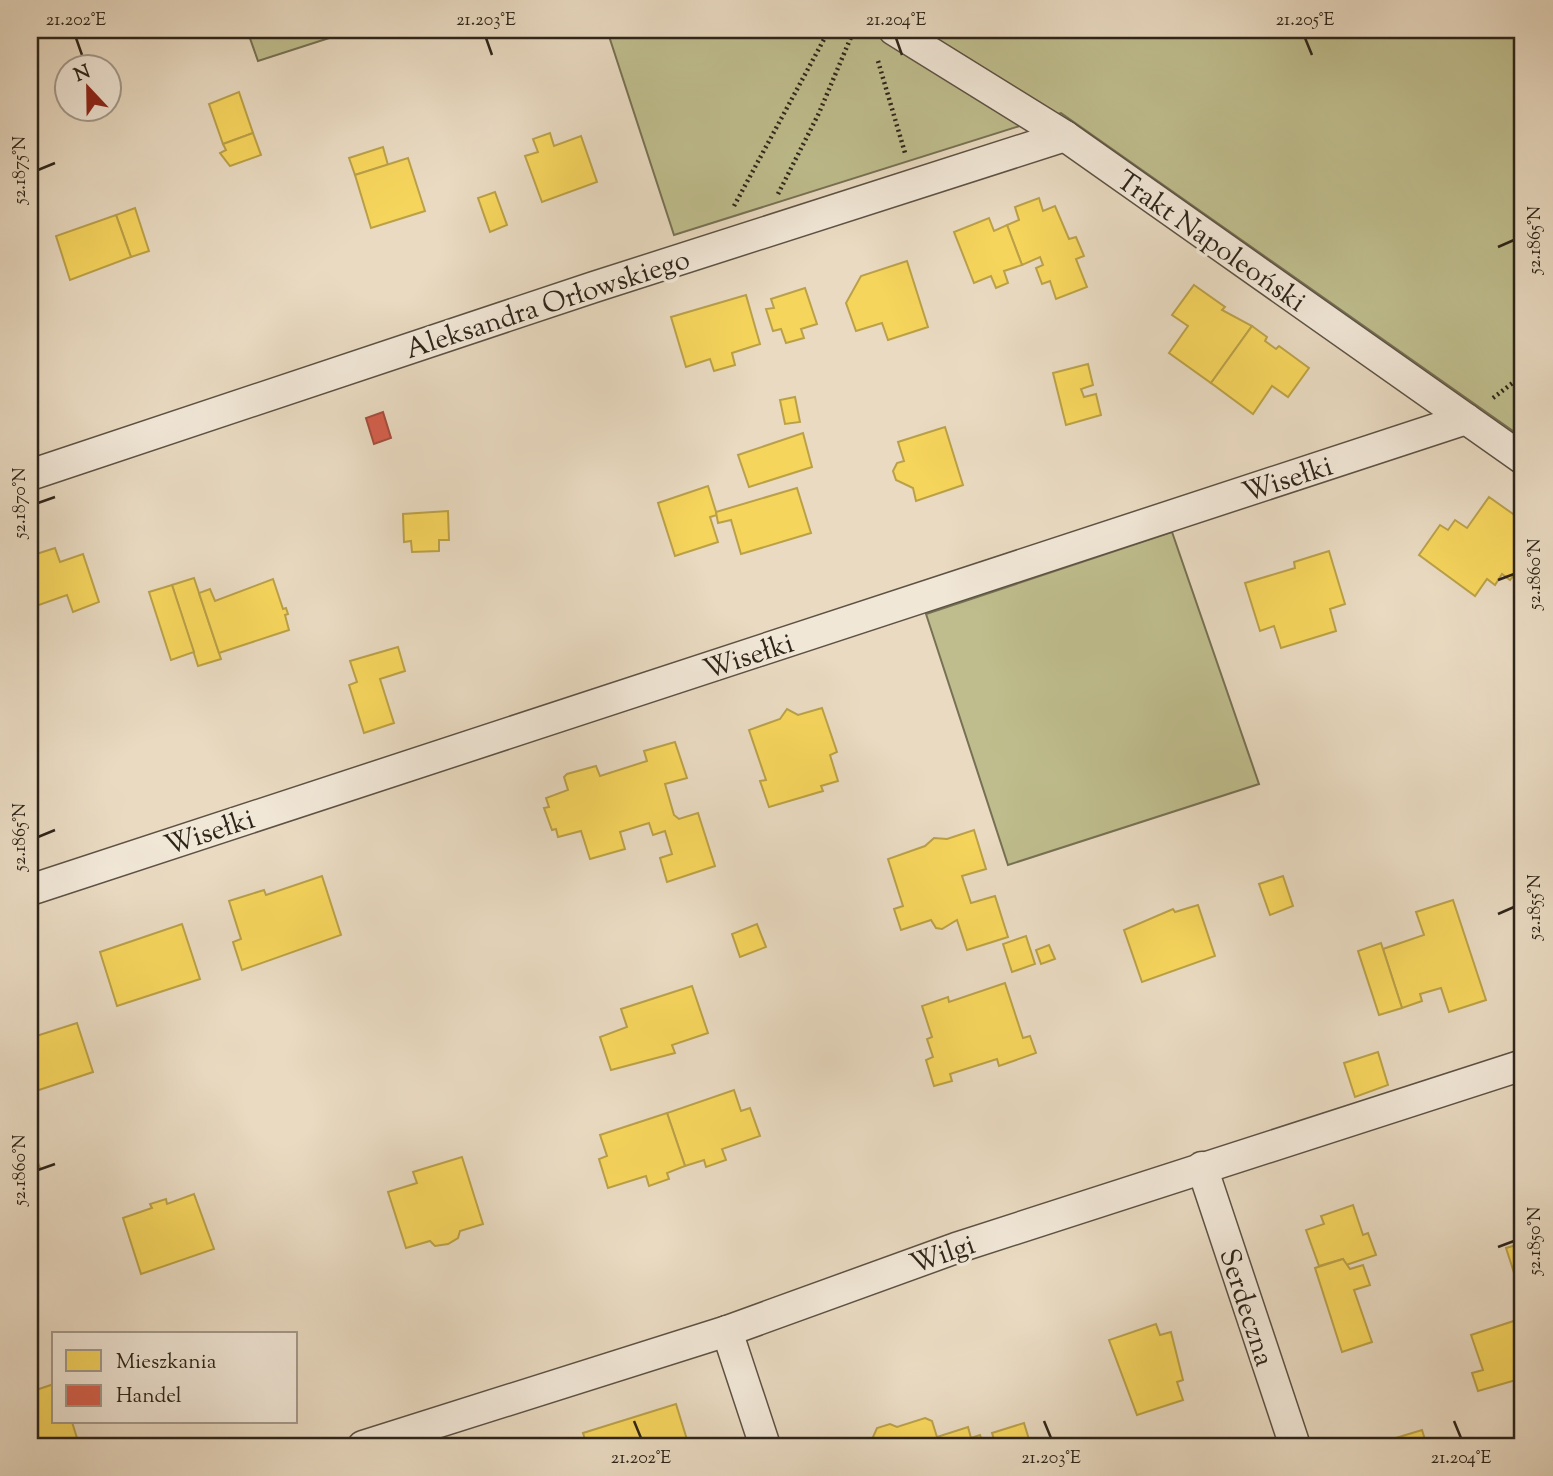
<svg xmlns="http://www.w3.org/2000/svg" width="1553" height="1476" font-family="'Sorts Mill Goudy',serif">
<rect width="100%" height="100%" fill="#e9dac1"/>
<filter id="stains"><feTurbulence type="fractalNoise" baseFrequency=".00286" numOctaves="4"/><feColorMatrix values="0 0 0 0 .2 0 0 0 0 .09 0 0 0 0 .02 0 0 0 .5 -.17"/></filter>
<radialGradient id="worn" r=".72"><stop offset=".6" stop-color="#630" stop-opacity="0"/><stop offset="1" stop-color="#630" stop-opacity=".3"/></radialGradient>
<g fill="#bfbd8d" stroke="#767154" stroke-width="2">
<path d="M 247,30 L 354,30 L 258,61 Z"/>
<path d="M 607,30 L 1523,30 L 1523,438 L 1061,113 L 674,235 Z"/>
<path d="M 1172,532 L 1259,784 L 1008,865 L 926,614 Z"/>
</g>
<g fill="#f6d55c" stroke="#baa048" stroke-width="2">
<path d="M 239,92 L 253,133 L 223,144 L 209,104 Z"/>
<path d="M 253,133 L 261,155 L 230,166 L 220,153 L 226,150 L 223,144 Z"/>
<path d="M 550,133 L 554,146 L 581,136 L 597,182 L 542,202 L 525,156 L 538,152 L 533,139 Z"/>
<path d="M 383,147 L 388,165 L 355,175 L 349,158 Z"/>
<path d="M 408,158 L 425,211 L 371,228 L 355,175 Z"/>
<path d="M 495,192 L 507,225 L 490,232 L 478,198 Z"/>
<path d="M 1039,198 L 1043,211 L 1055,206 L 1069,239 L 1076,237 L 1084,256 L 1076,259 L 1087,287 L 1056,299 L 1050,281 L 1042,284 L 1036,268 L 1043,265 L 1040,257 L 1022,265 L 1007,225 L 1019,220 L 1015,207 Z"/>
<path d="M 135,208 L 149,251 L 131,257 L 116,215 Z"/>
<path d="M 116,215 L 131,257 L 70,280 L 56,236 Z"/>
<path d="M 989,218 L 994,231 L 1007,225 L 1022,265 L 1004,271 L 1008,283 L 996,288 L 991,276 L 974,283 L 954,232 Z"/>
<path d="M 907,261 L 928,327 L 888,340 L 882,323 L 856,331 L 846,303 L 861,276 Z"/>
<path d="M 1194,285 L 1225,307 L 1222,310 L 1252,326 L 1211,383 L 1169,353 L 1188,326 L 1172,315 Z"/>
<path d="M 805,288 L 817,324 L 801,329 L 804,338 L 786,343 L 781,329 L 773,331 L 766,309 L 774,308 L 771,299 Z"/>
<path d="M 746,295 L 760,344 L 732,353 L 735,365 L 714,371 L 710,359 L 686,367 L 671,317 Z"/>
<path d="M 1252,326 L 1267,337 L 1265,341 L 1276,349 L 1279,346 L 1309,368 L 1288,397 L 1272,386 L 1253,414 L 1211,383 Z"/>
<path d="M 1088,364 L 1093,385 L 1081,389 L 1084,397 L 1096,394 L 1101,415 L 1066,425 L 1053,373 Z"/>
<path d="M 795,397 L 800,422 L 785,424 L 780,400 Z"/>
<path d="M 945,427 L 963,485 L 916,501 L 913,488 L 896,480 L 893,471 L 897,463 L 904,461 L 898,442 Z"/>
<path d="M 803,433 L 812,467 L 749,487 L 738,455 Z"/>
<path d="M 708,486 L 717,515 L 710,517 L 718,542 L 675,556 L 658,503 Z"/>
<path d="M 797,488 L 811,533 L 741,554 L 731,520 L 718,523 L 716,512 Z"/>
<path d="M 1489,497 L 1523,521 L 1523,538 L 1518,544 L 1523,548 L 1523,563 L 1510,580 L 1502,574 L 1495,585 L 1487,579 L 1475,596 L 1419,555 L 1440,525 L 1448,530 L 1455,520 L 1467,528 Z"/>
<path d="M 448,511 L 449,540 L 439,540 L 439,551 L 412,552 L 411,541 L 404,542 L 403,514 Z"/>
<path d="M 55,548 L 60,562 L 83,554 L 99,602 L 73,612 L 67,595 L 30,608 L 36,623 L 30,625 L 30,556 Z"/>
<path d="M 1329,551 L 1345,604 L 1330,609 L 1336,631 L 1281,648 L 1274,626 L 1260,631 L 1245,583 L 1295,568 L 1294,562 Z"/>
<path d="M 194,578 L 221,659 L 198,666 L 172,585 Z"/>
<path d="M 273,579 L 283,609 L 286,608 L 288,614 L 285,615 L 289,630 L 219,653 L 199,593 L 210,589 L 215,601 Z"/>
<path d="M 172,585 L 194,652 L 171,660 L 149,592 Z"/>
<path d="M 398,647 L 405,671 L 380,679 L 394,723 L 364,733 L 349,685 L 357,682 L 350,661 Z"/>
<path d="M 822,708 L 837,752 L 830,755 L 838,781 L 821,786 L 823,791 L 769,807 L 760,781 L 766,780 L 749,730 L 780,719 L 787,709 L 798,715 Z"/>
<path d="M 675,742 L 687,778 L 665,784 L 674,815 L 679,819 L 698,813 L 715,866 L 667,882 L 660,858 L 672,854 L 665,831 L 653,835 L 649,823 L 620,832 L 625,849 L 590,859 L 581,831 L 558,837 L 556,829 L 552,830 L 544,808 L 549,807 L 546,798 L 568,790 L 564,777 L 567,774 L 596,766 L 600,776 L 647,761 L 644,751 Z"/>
<path d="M 974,830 L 986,869 L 962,876 L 971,903 L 995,896 L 1008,937 L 967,950 L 957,920 L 942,929 L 936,928 L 931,920 L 901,930 L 894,909 L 903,906 L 888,859 L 925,846 L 934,838 L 947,839 Z"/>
<path d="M 322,876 L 341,935 L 242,970 L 233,942 L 241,939 L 229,901 L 264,890 L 266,895 Z"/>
<path d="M 1283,876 L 1293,906 L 1270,915 L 1259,884 Z"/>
<path d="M 1453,900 L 1486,1000 L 1449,1012 L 1441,988 L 1420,994 L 1422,1001 L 1402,1008 L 1383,949 L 1424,935 L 1416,912 Z"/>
<path d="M 1198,905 L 1215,956 L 1142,982 L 1124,930 L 1173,909 L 1175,912 Z"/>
<path d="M 182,924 L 200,979 L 117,1006 L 100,952 Z"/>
<path d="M 757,924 L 766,947 L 740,957 L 732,934 Z"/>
<path d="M 1026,936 L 1035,964 L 1012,972 L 1003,944 Z"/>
<path d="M 1381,943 L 1402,1008 L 1379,1015 L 1358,951 Z"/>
<path d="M 1049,945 L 1055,959 L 1041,964 L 1036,950 Z"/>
<path d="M 1005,983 L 1023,1038 L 1030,1036 L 1036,1053 L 999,1066 L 997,1059 L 950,1074 L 952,1081 L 934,1086 L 926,1060 L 933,1057 L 927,1039 L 932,1037 L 922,1006 L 948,997 L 949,1002 Z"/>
<path d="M 692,986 L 708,1033 L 672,1045 L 675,1053 L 611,1070 L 600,1037 L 627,1027 L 621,1009 Z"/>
<path d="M 77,1023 L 93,1072 L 36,1091 L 30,1073 L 30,1038 Z"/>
<path d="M 1378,1052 L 1388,1085 L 1355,1097 L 1344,1063 Z"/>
<path d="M 734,1090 L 741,1111 L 750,1108 L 760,1136 L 722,1149 L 726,1160 L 706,1167 L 704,1160 L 685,1166 L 667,1113 Z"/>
<path d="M 667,1113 L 685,1166 L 667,1173 L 669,1179 L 649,1186 L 646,1176 L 608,1188 L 599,1159 L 607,1156 L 600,1135 Z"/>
<path d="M 30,1143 L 40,1168 L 30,1172 Z"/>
<path d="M 462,1157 L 483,1224 L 460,1231 L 458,1238 L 448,1244 L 435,1246 L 430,1241 L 406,1248 L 388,1192 L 417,1183 L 413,1172 Z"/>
<path d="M 194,1194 L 214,1249 L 141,1274 L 123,1218 L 152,1208 L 150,1204 L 166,1199 L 167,1204 Z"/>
<path d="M 1353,1205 L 1363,1235 L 1368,1233 L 1376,1255 L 1346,1265 L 1343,1259 L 1319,1266 L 1306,1230 L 1324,1224 L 1321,1216 Z"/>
<path d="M 1523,1243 L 1523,1283 L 1518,1285 L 1506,1248 Z"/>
<path d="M 1343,1259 L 1350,1269 L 1363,1265 L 1370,1285 L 1354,1290 L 1372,1342 L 1342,1352 L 1315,1268 Z"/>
<path d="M 1523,1318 L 1523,1378 L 1478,1391 L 1472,1373 L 1483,1370 L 1471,1335 Z"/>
<path d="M 1156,1324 L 1160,1335 L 1171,1332 L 1183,1380 L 1177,1382 L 1183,1400 L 1137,1415 L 1109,1340 Z"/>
<path d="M 54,1384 L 54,1422 L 72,1422 L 77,1438 L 50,1446 L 30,1446 L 30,1392 Z"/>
<path d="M 676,1404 L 689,1446 L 587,1446 L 583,1433 Z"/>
<path d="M 925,1418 L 932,1421 L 937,1437 L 968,1427 L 971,1438 L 980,1435 L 984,1446 L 865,1446 L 875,1443 L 873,1437 L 877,1428 L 890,1424 L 897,1427 Z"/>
<path d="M 1024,1423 L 1031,1446 L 996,1446 L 992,1433 Z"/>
<path d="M 1422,1430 L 1427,1446 L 1388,1446 L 1386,1441 Z"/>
</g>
<path fill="#d6604d" stroke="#a44e3e" stroke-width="2" d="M 383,412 L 391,438 L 374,444 L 366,418 Z"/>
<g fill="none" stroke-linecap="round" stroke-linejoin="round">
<defs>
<g id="minor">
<path d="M 894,30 L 1065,136 L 1523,459"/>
<path d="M 30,475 L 594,287 L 1065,136"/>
<path d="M 30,890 L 1466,419"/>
<path d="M 1202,1167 L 1295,1446"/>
<path d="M 727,1331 L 765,1446"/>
<path d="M 363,1446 L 727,1331 L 956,1248 L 1523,1065"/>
</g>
</defs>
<use href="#minor" stroke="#5d5244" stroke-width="33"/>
<g stroke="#2e251a" stroke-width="4.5" stroke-dasharray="2 3.5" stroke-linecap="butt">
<path d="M 878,61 L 905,153"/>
<path d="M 778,194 L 819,113 L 854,30"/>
<path d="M 734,206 L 829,30"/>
<path d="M 1493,398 L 1523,375"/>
</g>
<use href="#minor" stroke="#f1e7d7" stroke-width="30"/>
</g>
<path fill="none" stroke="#2e251a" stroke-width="2.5" d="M 76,38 L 82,55M 486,38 L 492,55M 896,38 L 902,55M 1305,38 L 1312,55M 38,170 L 55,163M 1498,247 L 1514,240M 38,503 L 55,497M 1498,580 L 1514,574M 38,837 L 55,830M 1498,914 L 1514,907M 38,1170 L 55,1164M 1498,1247 L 1514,1241M 634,1421 L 641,1438M 1044,1421 L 1051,1438M 1454,1421 L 1461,1438"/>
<g text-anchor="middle" stroke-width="7" stroke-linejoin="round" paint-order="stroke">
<g font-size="28" fill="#2e251a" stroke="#f1e7d7">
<text transform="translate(1212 240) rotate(35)" y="10">Trakt Napoleoński</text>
<text transform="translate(547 303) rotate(-18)" y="10">Aleksandra Orłowskiego</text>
<text transform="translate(1287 478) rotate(-18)" y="10">Wisełki</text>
<text transform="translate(748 655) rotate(-18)" y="10">Wisełki</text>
<text transform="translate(209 831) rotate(-18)" y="10">Wisełki</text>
<text transform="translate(942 1253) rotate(-19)" y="10">Wilgi</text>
<text transform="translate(1248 1307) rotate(72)" y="10">Serdeczna</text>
</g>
</g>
<rect width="1553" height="1476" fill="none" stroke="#e9dac1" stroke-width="77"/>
<rect x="52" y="1332" width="245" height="91" fill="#f1e7d7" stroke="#a3998b" stroke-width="2"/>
<rect x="66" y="1350" width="35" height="21" fill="#f6d55c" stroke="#a3998b" stroke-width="2"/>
<text x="116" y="1368" font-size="21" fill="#2e251a">Mieszkania</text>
<rect x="66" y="1385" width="35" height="21" fill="#d6604d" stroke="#a3998b" stroke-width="2"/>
<text x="116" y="1402" font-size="21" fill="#2e251a">Handel</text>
<g transform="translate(88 88) rotate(338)"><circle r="33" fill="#f1e7d7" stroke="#a3998b" stroke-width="2"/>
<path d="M0-5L12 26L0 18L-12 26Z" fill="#8f2418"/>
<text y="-10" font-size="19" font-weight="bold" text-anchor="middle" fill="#2e251a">N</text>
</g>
<rect x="38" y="38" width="1476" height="1400" fill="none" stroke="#2e251a" stroke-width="2.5"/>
<g font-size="18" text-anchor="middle" fill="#2e251a">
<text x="76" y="25">21.202°E</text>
<text x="486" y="25">21.203°E</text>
<text x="896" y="25">21.204°E</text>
<text x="1305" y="25">21.205°E</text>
<text transform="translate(19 170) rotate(-90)" y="6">52.1875°N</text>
<text transform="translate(1534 240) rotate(-90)" y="6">52.1865°N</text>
<text transform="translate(19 503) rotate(-90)" y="6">52.1870°N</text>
<text transform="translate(1534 574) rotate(-90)" y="6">52.1860°N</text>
<text transform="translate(19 837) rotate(-90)" y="6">52.1865°N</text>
<text transform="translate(1534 907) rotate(-90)" y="6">52.1855°N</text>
<text transform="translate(19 1170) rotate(-90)" y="6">52.1860°N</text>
<text transform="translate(1534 1241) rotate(-90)" y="6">52.1850°N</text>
<text x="641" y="1463">21.202°E</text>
<text x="1051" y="1463">21.203°E</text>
<text x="1461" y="1463">21.204°E</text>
</g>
<rect width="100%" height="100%" filter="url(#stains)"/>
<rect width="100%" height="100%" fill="url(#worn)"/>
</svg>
